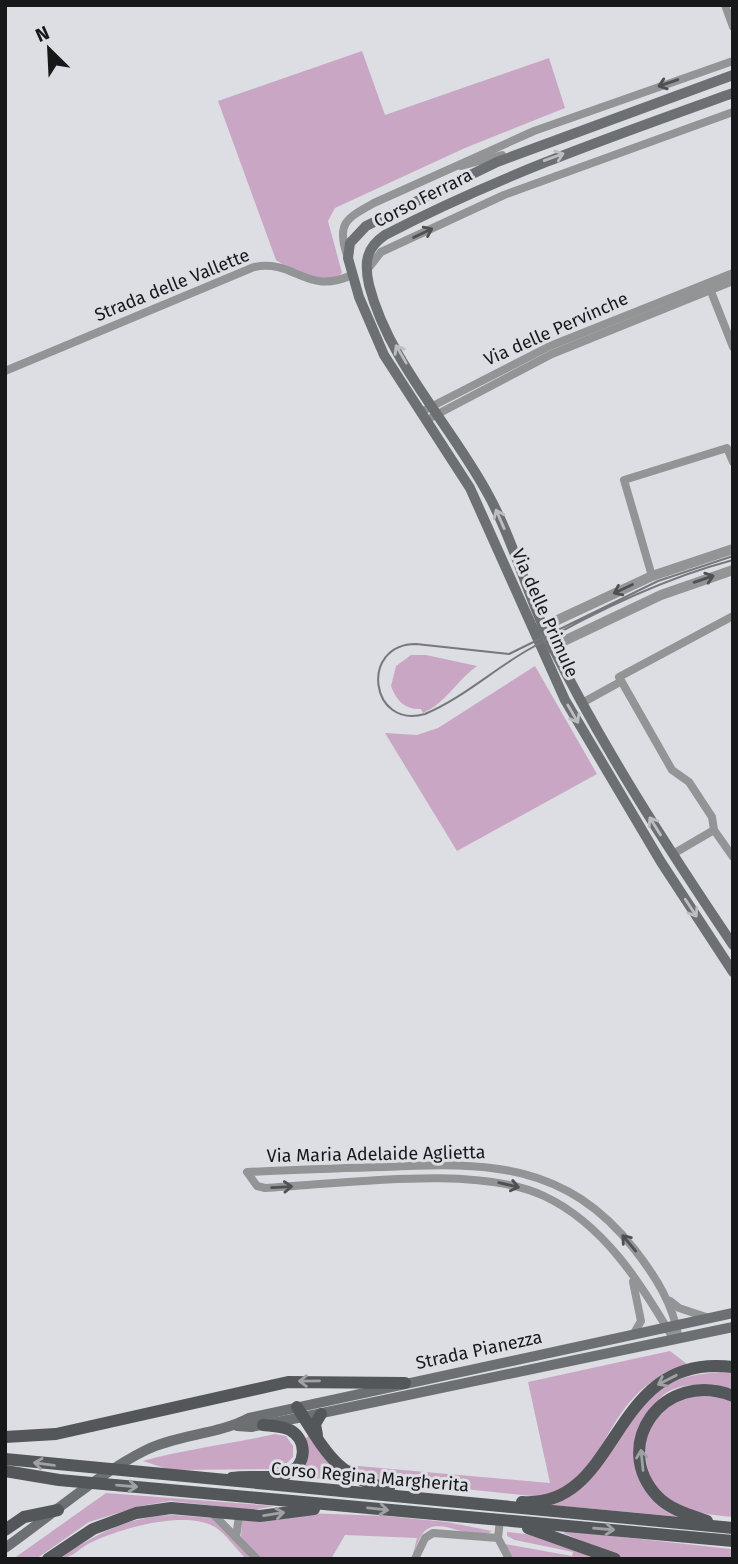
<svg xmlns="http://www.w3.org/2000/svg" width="738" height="1564" font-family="'Fira Sans',sans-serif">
<rect width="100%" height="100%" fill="#dcdee3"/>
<g fill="#c9a7c4">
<path d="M 362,51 L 385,115 L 549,58 L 565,108 L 465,148 L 335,208 L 328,221 L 342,273 C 325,289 292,271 276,260 L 218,101 Z"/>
<path d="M 411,655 L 426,655 L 477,666 C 457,680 446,703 423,713 L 421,709 C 406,710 396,701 391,686 L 396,666 Z"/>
<path d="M 535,666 L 597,774 L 457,851 L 385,733 L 417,735 L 438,728 Z"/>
<path d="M 670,1351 L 687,1364 C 668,1372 650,1380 636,1395 C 599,1434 599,1478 542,1497 L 377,1480 L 363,1476 L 347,1465 L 550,1483 L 528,1382 Z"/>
<path d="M 733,1371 L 733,1392 C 712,1383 670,1379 656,1404 C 646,1422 644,1449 639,1469 L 683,1517 L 551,1505 C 609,1482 609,1423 655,1391 C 678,1375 706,1373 733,1371 Z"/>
<path d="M 685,1396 L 719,1396 L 733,1402 L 733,1517 C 711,1515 689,1513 670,1501 C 644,1485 636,1437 658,1414 C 664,1406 677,1401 685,1396 Z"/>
<path d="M 275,1434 L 286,1436 L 293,1446 L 293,1457 L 281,1469 L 170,1470 L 143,1461 C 186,1449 231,1444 275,1434 Z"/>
<path d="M 310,1435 L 344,1478 L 343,1479 L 295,1478 L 293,1475 L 306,1438 Z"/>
<path d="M 106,1493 L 275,1506 L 253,1510 L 170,1501 L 141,1506 L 89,1522 L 36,1559 L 13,1559 Z"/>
<path d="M 306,1513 L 386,1516 L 447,1522 L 492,1531 C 474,1545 439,1513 423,1533 C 418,1539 415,1551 412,1559 L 417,1538 L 345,1535 L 331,1559 L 260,1559 L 241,1537 L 242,1520 Z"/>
<path d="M 174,1515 L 213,1518 L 253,1559 L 246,1559 C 236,1549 226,1534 215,1527 C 185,1510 121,1528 92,1542 C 80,1547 72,1559 59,1559 C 95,1534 129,1516 174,1515 Z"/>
<path d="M 568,1531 L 731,1549 L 733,1559 L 626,1559 L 563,1533 Z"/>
<path d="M 507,1532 L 534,1535 L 604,1559 L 513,1559 L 505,1544 L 572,1556 L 573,1552 L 515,1540 L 507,1536 Z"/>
</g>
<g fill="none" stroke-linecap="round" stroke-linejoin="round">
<g stroke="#929495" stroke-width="8">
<path d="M 725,5 L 733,27"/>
<path d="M 461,166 L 502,155"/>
<path d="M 347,255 C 336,223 347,218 374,203 L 534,131 L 733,61"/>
<path d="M 367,270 L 381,252 L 504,195 L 733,112"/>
<path d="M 708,284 L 733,347"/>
<path d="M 5,371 L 254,267 C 296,259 305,296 352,275"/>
<path d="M 421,412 L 550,346 L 733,273"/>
<path d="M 432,417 L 552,354 L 733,281"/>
<path d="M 652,576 L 624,480 L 727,448 L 733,462"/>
<path d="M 733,616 L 619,677 L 672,770 L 689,782 L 712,817 L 714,830 L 733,857"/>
<path d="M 582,703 L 620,682"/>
<path d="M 673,854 L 714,830"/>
<path d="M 670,1301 L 679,1308 L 706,1317"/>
<path d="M 633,1335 L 641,1321 L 633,1282"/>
<path d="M 674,1340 C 642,1285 604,1224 544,1196 C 477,1164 342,1184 265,1188 L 257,1186 L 247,1172 C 293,1170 339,1168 385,1167 C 487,1162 566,1162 635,1250 C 656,1277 673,1304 679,1339"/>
<path d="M 212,1513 L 257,1559"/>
<path d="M 500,1520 L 498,1538 L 509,1559"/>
<path d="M 236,1537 L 239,1516"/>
<path d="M 415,1559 L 425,1538 L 433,1533 L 498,1538"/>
</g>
<g stroke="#929495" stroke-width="10">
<path d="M 536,630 L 652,576 L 733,549"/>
<path d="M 547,649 L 661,595 L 733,570"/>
</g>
<g stroke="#6d7072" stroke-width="10">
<path d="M 733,75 L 497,162 L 366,226 L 350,243 L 348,258 L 359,297 L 384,355 L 470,488 L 565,700 L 661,862 L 733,972"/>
<path d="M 733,93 C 613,136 498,176 385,235 C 366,248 364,262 369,285 C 389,363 452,426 489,496 C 514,542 527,594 550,642 C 603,748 667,847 733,945"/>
<path d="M 237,1426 L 251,1427 L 303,1417 L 733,1327"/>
<path d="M 5,1548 C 49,1517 99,1473 146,1450 C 179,1434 217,1435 249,1418 L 733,1313"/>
</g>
<g stroke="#545759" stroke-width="12">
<path d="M 297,1407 C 325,1450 337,1479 389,1488"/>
<path d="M 317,1435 L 315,1424 L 321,1414"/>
<path d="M 5,1437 L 56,1434 L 288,1382 L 405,1383"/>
<path d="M 5,1459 L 733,1528"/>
<path d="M 5,1471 L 59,1480 L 733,1541"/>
<path d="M 232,1478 C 248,1475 274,1480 287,1474 C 307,1466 308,1440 290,1430 C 282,1426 272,1426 263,1425"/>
<path d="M 522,1502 C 623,1509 607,1351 733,1367"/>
<path d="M 707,1521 C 690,1515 671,1510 658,1497 C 609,1446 663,1368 733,1396"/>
<path d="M 528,1528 L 615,1559"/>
<path d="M 5,1530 L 24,1517 L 58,1510"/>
<path d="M 48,1559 L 93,1529 L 136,1513 L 171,1508 L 260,1516 L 314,1509"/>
</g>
<path stroke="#77787c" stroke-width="2" d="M 733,556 L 658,581 L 509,654 L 416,644 C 359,644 370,730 425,714 C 461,699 492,671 526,651 C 590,614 661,579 733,560"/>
</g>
<defs><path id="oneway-shaft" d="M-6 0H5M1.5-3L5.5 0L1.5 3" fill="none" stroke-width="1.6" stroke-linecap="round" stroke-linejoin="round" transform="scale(1.75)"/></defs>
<g stroke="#4e5051">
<use href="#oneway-shaft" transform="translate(668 83) rotate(161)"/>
<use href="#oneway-shaft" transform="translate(423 233) rotate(-25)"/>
<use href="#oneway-shaft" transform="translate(704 579) rotate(-19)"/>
<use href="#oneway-shaft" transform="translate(623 589) rotate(155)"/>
<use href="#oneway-shaft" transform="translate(509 1185) rotate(13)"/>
<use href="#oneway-shaft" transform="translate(282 1187) rotate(-3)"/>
<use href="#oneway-shaft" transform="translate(629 1243) rotate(-130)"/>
</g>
<g stroke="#bbbdc1">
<use href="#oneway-shaft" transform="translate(554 157) rotate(-20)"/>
<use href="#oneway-shaft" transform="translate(401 354) rotate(-120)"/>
<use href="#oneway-shaft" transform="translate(500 519) rotate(-114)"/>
<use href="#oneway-shaft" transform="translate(573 714) rotate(60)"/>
<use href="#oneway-shaft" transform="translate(655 826) rotate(-122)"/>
<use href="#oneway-shaft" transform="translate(691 908) rotate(57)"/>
</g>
<g stroke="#9fa1a5">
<use href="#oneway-shaft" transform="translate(667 1380) rotate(153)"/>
<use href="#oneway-shaft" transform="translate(309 1381) rotate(179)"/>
<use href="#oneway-shaft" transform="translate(642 1460) rotate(-96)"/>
<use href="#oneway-shaft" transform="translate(44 1464) rotate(-172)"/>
<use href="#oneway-shaft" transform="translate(127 1486) rotate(5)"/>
<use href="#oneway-shaft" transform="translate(378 1509) rotate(6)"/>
<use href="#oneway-shaft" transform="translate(274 1514) rotate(-9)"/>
<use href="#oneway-shaft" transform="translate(604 1529) rotate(5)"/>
</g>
<g text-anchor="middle" stroke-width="6" stroke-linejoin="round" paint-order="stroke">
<g font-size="18" fill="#17181a" stroke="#dcdee3">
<text transform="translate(423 198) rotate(-27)" y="6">Corso Ferrara</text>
<text transform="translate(172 285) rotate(-22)" y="6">Strada delle Vallette</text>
<text transform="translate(556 329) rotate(-24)" y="6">Via delle Pervinche</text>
<text transform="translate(545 613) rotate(66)" y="6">Via delle Primule</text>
<text transform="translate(376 1154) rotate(-1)" y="6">Via Maria Adelaide Aglietta</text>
<text transform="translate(479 1350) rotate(-12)" y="6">Strada Pianezza</text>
<text transform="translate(370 1477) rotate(5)" y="6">Corso Regina Margherita</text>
</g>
</g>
<rect width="738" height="1564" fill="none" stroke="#17181a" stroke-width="14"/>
<g transform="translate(49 49) rotate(336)" stroke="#dcdee3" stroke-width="5" paint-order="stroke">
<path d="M0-5L12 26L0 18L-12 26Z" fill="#17181a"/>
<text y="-10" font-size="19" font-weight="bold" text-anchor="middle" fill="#17181a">N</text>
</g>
</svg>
